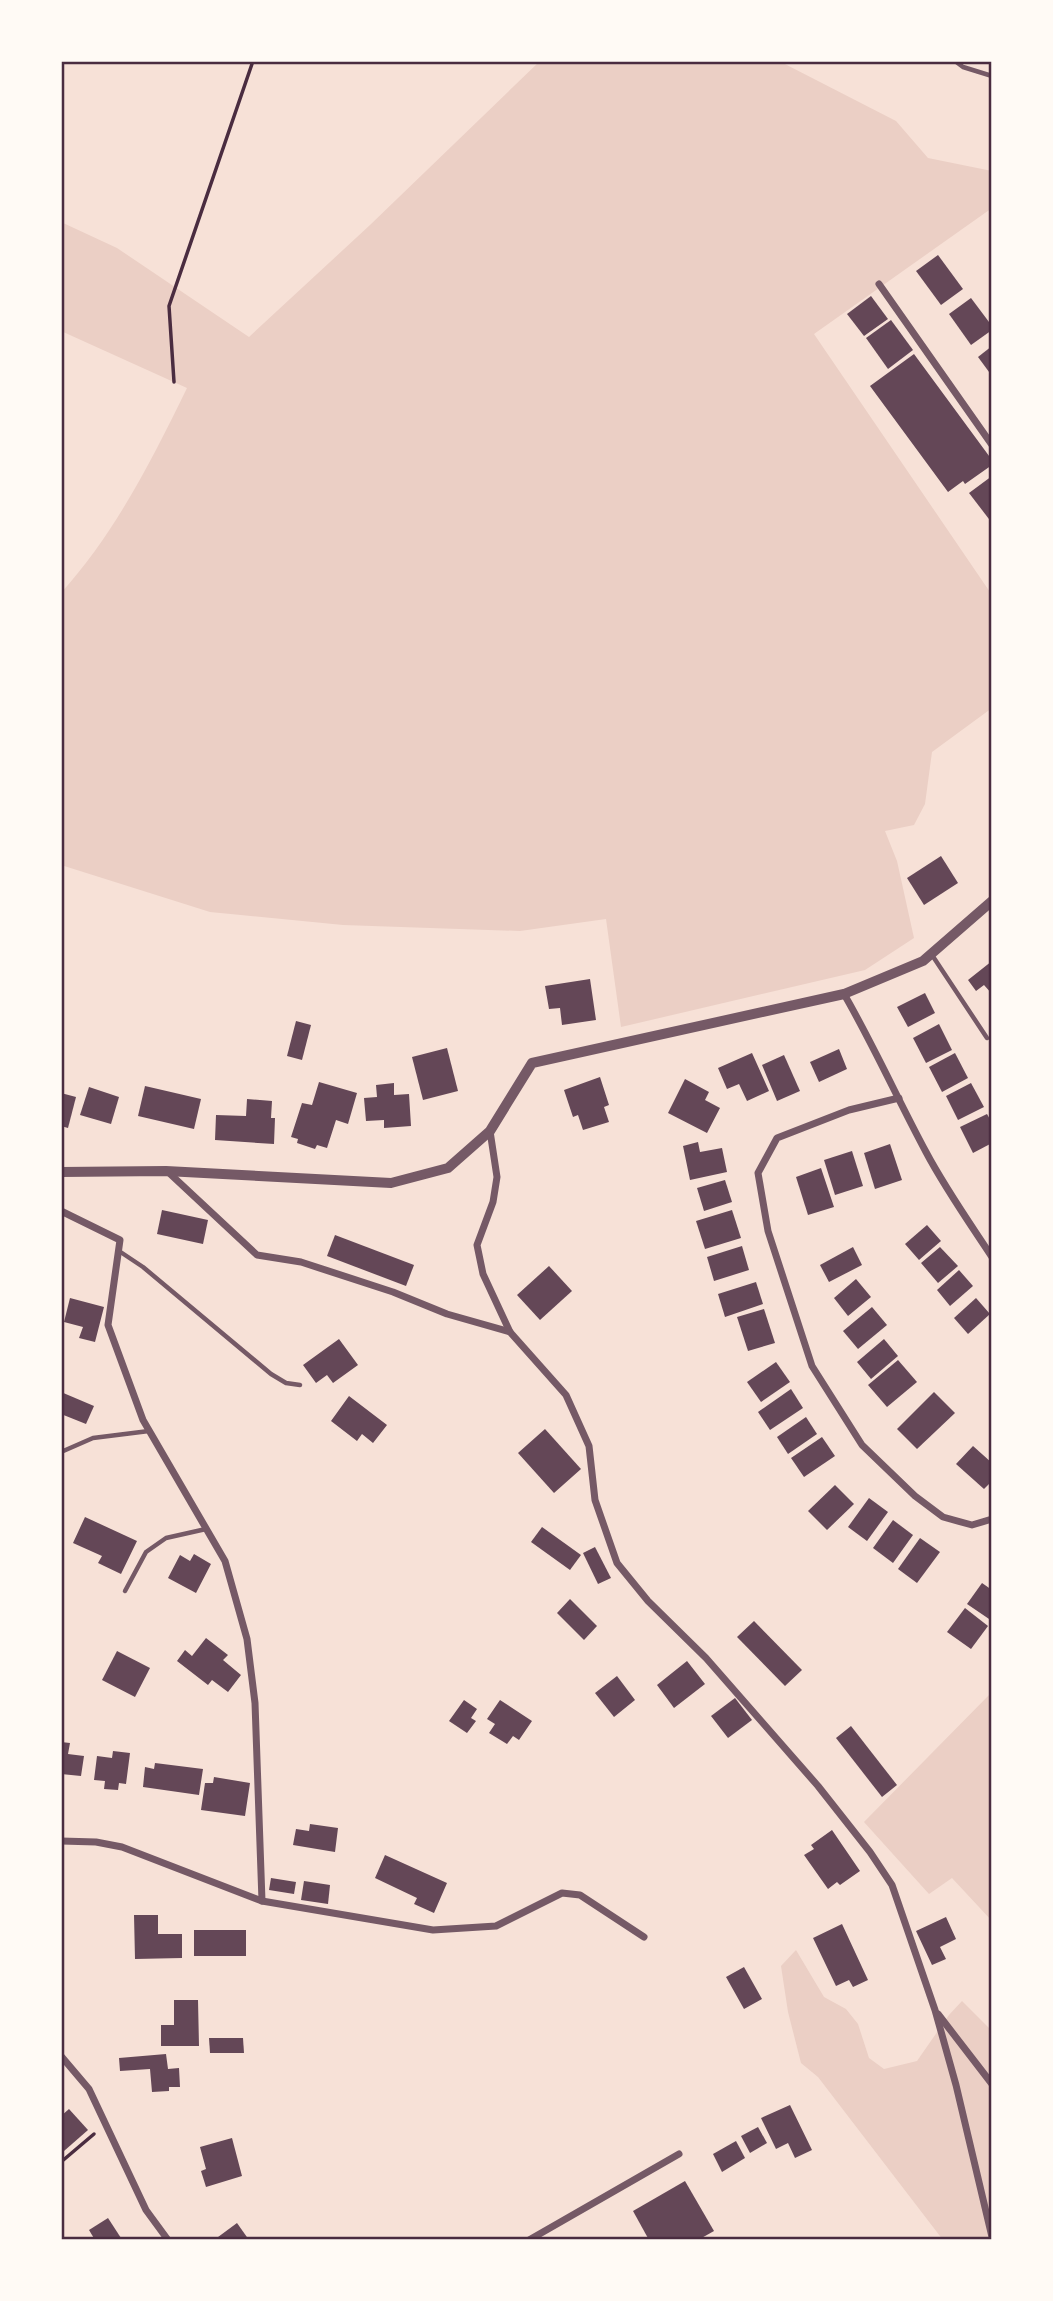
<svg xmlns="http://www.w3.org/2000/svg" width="1053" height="2301" font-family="'Fira Sans',sans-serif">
<rect width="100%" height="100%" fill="#f7e1d7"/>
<g fill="#ebcfc5">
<path d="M 540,61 L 779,61 L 896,121 L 928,158 L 992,171 L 992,208 L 814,334 L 992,595 L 992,708 L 932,752 L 925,804 L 914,825 L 885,831 L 897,861 L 914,938 L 865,970 L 621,1027 L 606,919 L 520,931 L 343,925 L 210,912 L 61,865 L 61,593 C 115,533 152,460 187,388 L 61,331 L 61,222 L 117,248 L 249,337 L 370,225 Z"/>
<path d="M 992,1692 L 992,1921 L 952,1878 L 929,1894 L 864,1822 Z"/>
<path d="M 796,1950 L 824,1997 L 846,2009 L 858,2024 L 869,2058 L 884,2069 L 917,2061 L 949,2015 L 962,2001 L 992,2031 L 992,2240 L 943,2240 L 818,2077 L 801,2063 L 788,2012 L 781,1966 Z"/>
</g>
<g fill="#644757">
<path d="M 938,255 L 963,289 L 941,305 L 916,271 Z"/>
<path d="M 871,296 L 888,319 L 864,336 L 847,314 Z"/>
<path d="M 971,298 L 992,326 L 992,330 L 971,345 L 949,314 Z"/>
<path d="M 891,320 L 913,350 L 888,369 L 866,338 Z"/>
<path d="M 992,346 L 992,376 L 978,357 Z"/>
<path d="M 914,354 L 992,460 L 992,465 L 965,484 L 963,481 L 948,492 L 870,386 Z"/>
<path d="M 992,476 L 992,523 L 969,493 Z"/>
<path d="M 941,856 L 958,883 L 924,905 L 907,878 Z"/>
<path d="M 992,961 L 992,994 L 984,985 L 976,991 L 968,980 Z"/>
<path d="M 590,979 L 596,1020 L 562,1025 L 560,1008 L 549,1009 L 545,986 Z"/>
<path d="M 925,993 L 935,1013 L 908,1027 L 897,1007 Z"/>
<path d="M 296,1021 L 311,1025 L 302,1060 L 287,1056 Z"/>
<path d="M 939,1024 L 952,1050 L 926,1063 L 913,1038 Z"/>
<path d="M 447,1048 L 458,1091 L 423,1100 L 412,1057 Z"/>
<path d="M 839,1049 L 847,1069 L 819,1082 L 810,1062 Z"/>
<path d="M 752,1053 L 769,1091 L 747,1101 L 739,1084 L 727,1089 L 718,1068 Z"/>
<path d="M 955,1053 L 968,1078 L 942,1092 L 929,1067 Z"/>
<path d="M 784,1055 L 800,1091 L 777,1101 L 762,1065 Z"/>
<path d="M 600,1077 L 609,1105 L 604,1107 L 609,1122 L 583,1130 L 578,1115 L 573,1117 L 564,1090 Z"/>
<path d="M 685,1079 L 709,1092 L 705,1100 L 720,1108 L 707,1133 L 668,1113 Z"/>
<path d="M 319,1082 L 357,1093 L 348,1124 L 336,1120 L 327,1148 L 317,1145 L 315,1149 L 297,1143 L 298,1139 L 291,1137 L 302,1103 L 312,1105 Z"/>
<path d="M 394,1083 L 394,1095 L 409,1094 L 411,1126 L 384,1128 L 384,1120 L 366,1121 L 364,1098 L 377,1097 L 376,1085 Z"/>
<path d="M 971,1083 L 984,1107 L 958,1120 L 946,1096 Z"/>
<path d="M 145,1086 L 201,1099 L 194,1129 L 138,1116 Z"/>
<path d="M 89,1087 L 119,1097 L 111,1124 L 80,1115 Z"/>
<path d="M 61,1093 L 76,1097 L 68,1128 L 61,1126 Z"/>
<path d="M 247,1099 L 272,1101 L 271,1118 L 275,1118 L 274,1144 L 215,1140 L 216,1115 L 246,1116 Z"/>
<path d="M 987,1114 L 992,1123 L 992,1143 L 973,1153 L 960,1127 Z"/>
<path d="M 698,1142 L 700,1152 L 722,1148 L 727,1172 L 690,1180 L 683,1146 Z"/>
<path d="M 890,1144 L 902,1180 L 875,1189 L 864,1153 Z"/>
<path d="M 852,1151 L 863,1186 L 835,1195 L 824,1160 Z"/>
<path d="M 821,1168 L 834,1207 L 808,1215 L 796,1177 Z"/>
<path d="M 725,1180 L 732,1202 L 704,1211 L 697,1188 Z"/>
<path d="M 162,1210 L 208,1220 L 203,1244 L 157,1234 Z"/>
<path d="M 732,1210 L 741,1238 L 705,1249 L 696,1221 Z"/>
<path d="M 927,1225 L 941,1241 L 919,1260 L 905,1244 Z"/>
<path d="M 335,1235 L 414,1265 L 406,1286 L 327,1256 Z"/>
<path d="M 742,1246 L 749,1270 L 714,1281 L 707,1257 Z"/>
<path d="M 853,1247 L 862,1265 L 829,1282 L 820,1265 Z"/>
<path d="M 940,1247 L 958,1266 L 938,1283 L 921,1263 Z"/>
<path d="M 549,1266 L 572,1291 L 540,1320 L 517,1295 Z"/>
<path d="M 959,1270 L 973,1286 L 950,1306 L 937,1290 Z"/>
<path d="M 856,1279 L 871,1297 L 848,1316 L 834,1298 Z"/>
<path d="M 756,1282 L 763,1304 L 725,1317 L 718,1294 Z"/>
<path d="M 70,1298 L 104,1307 L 95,1342 L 79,1338 L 83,1327 L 64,1322 Z"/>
<path d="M 976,1298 L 990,1314 L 968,1334 L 954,1318 Z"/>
<path d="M 872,1307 L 887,1325 L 858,1349 L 843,1331 Z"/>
<path d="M 764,1309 L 775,1343 L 748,1351 L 737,1317 Z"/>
<path d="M 339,1339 L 358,1365 L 333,1383 L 327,1375 L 316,1383 L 303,1365 Z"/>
<path d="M 884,1339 L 898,1356 L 871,1379 L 857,1362 Z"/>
<path d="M 898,1360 L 917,1382 L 887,1407 L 868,1385 Z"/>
<path d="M 776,1362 L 790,1382 L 761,1402 L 747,1382 Z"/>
<path d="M 791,1389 L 803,1408 L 770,1430 L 758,1412 Z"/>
<path d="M 61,1392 L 94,1406 L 86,1424 L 61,1414 Z"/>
<path d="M 934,1392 L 955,1413 L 917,1449 L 897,1429 Z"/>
<path d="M 349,1396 L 387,1425 L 373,1443 L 362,1434 L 357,1441 L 331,1421 Z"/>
<path d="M 806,1417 L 817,1434 L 788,1454 L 777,1437 Z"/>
<path d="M 545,1429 L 581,1469 L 554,1493 L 518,1453 Z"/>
<path d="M 822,1437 L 835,1456 L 804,1477 L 791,1458 Z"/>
<path d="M 973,1446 L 992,1463 L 992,1481 L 984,1489 L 956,1464 Z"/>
<path d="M 835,1485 L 854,1504 L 827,1530 L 808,1511 Z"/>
<path d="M 869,1498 L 888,1512 L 867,1541 L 848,1527 Z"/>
<path d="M 85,1517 L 137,1541 L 121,1574 L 98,1563 L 102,1556 L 73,1543 Z"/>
<path d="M 893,1520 L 913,1535 L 893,1563 L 873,1548 Z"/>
<path d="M 542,1527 L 581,1555 L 570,1570 L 531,1542 Z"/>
<path d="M 920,1538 L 940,1552 L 917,1583 L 898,1569 Z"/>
<path d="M 595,1547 L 611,1578 L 598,1584 L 583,1553 Z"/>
<path d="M 194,1554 L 211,1564 L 196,1593 L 168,1578 L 180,1555 L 190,1561 Z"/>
<path d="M 982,1583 L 992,1590 L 992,1621 L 967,1604 Z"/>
<path d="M 570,1599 L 597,1626 L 584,1640 L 557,1613 Z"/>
<path d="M 965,1608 L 988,1626 L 971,1649 L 947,1632 Z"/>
<path d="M 754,1621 L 802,1670 L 785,1686 L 737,1637 Z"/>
<path d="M 206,1638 L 228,1655 L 223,1660 L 241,1675 L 228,1692 L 212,1680 L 208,1685 L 177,1661 L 185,1650 L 192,1656 Z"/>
<path d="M 117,1651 L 150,1668 L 135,1697 L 102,1680 Z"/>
<path d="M 687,1661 L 705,1684 L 674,1708 L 657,1685 Z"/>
<path d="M 617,1676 L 635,1700 L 614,1717 L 595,1693 Z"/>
<path d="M 735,1698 L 752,1720 L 728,1738 L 711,1716 Z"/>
<path d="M 464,1700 L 477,1709 L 471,1718 L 476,1721 L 467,1733 L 449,1721 Z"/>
<path d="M 500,1700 L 532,1721 L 519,1740 L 513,1736 L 507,1744 L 489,1733 L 495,1724 L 487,1719 Z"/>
<path d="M 851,1726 L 897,1785 L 882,1797 L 836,1738 Z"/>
<path d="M 61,1742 L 70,1743 L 68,1754 L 84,1756 L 81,1776 L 61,1774 Z"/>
<path d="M 113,1751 L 130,1753 L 126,1784 L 119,1783 L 118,1790 L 104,1789 L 105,1781 L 94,1780 L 97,1756 L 112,1758 Z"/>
<path d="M 155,1763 L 203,1769 L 199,1795 L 143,1787 L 145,1767 L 154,1769 Z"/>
<path d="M 214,1777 L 250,1783 L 245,1816 L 201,1810 L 205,1783 L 213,1783 Z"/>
<path d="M 310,1824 L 338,1828 L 335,1852 L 293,1845 L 296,1829 L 309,1831 Z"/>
<path d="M 832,1830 L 860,1871 L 840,1885 L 837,1882 L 828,1889 L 804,1855 L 814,1849 L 811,1845 Z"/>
<path d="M 385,1855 L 447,1883 L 434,1913 L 414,1904 L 417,1898 L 375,1878 Z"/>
<path d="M 271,1878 L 296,1882 L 294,1894 L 269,1890 Z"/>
<path d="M 304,1881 L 330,1885 L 328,1904 L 301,1900 Z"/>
<path d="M 134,1915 L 158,1915 L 158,1934 L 182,1934 L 182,1958 L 135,1959 Z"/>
<path d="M 946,1917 L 956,1939 L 940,1947 L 946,1959 L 932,1965 L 916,1931 Z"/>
<path d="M 842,1924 L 868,1980 L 853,1987 L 849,1980 L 836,1986 L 813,1938 Z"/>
<rect x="194" y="1930" width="52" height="26"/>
<path d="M 744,1967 L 762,1999 L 744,2009 L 726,1977 Z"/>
<path d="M 174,2000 L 198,2000 L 199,2046 L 161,2046 L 161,2025 L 174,2025 Z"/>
<path d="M 209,2038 L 243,2038 L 244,2053 L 210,2053 Z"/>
<path d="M 166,2054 L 168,2069 L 179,2068 L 180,2087 L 169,2087 L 169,2091 L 152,2092 L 150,2069 L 120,2071 L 119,2058 Z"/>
<path d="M 790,2105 L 812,2150 L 795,2158 L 788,2143 L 776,2149 L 761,2118 Z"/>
<path d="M 69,2109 L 88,2130 L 64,2151 L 61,2149 L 61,2116 Z"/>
<path d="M 758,2127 L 767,2143 L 750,2153 L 741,2136 Z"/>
<path d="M 232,2138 L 242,2176 L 206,2187 L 201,2171 L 206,2169 L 200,2147 Z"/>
<path d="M 736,2141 L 745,2158 L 722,2172 L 713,2154 Z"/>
<path d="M 685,2181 L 714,2231 L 698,2240 L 649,2240 L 633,2211 Z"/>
<path d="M 108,2218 L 121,2238 L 117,2240 L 95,2240 L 89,2230 Z"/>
<path d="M 237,2223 L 249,2240 L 214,2240 Z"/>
</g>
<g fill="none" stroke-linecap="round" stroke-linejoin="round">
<g stroke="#4a2c40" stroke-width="3.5">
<path d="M 174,382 L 169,306 L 253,61"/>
<path d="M 61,2162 L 94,2134"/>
</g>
<g stroke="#755966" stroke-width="4.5">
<path d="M 955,61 L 963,67 L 992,76"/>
<path d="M 932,955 L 987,1038"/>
<path d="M 119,1251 L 143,1267 L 271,1374 L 286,1383 L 300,1385"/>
<path d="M 61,1452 L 93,1438 L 149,1431"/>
<path d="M 125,1591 L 146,1552 L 166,1538 L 206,1529"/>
</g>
<g stroke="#755966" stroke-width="7">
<path d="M 879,284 L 992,445"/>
<path d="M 844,994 C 874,1046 898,1100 926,1152 C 945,1188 969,1222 992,1257"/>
<path d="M 899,1098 L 849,1110 L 777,1138 L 758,1173 L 768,1231 L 812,1366 L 862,1445 L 915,1496 L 943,1517 L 972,1525 L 992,1519"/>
<path d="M 490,1131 L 497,1177 L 493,1202 L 477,1245 L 483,1274 L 510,1332 L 566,1395 L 589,1446 L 595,1500 L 617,1563 L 648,1601 L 706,1658 L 818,1786 L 870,1852 L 892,1885 L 935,2010 L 956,2085 L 992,2237"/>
<path d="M 167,1171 L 257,1255 L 301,1262 L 393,1292 L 447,1314 L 510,1332"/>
<path d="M 61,1211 L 120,1240 L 108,1325 L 143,1420 L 225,1561 L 247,1639 L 255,1703 L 262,1901"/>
<path d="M 61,1841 L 96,1842 L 122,1847 L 262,1901 L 433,1930 L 496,1926 L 562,1893 L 580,1895 L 644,1937"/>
<path d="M 938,2014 L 992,2084"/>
<path d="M 61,2056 L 89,2089 L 146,2210 L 168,2240"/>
<path d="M 529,2240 L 679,2154"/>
</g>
<path stroke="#755966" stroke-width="10" d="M 61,1172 L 166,1171 L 391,1183 L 448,1168 L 490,1131 L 532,1063 L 844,994 L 923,961 L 992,901"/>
</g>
<rect width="1053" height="2301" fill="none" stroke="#fffaf5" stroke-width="126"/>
<rect x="63" y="63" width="927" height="2175" fill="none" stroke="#4a2c40" stroke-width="2.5"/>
</svg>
